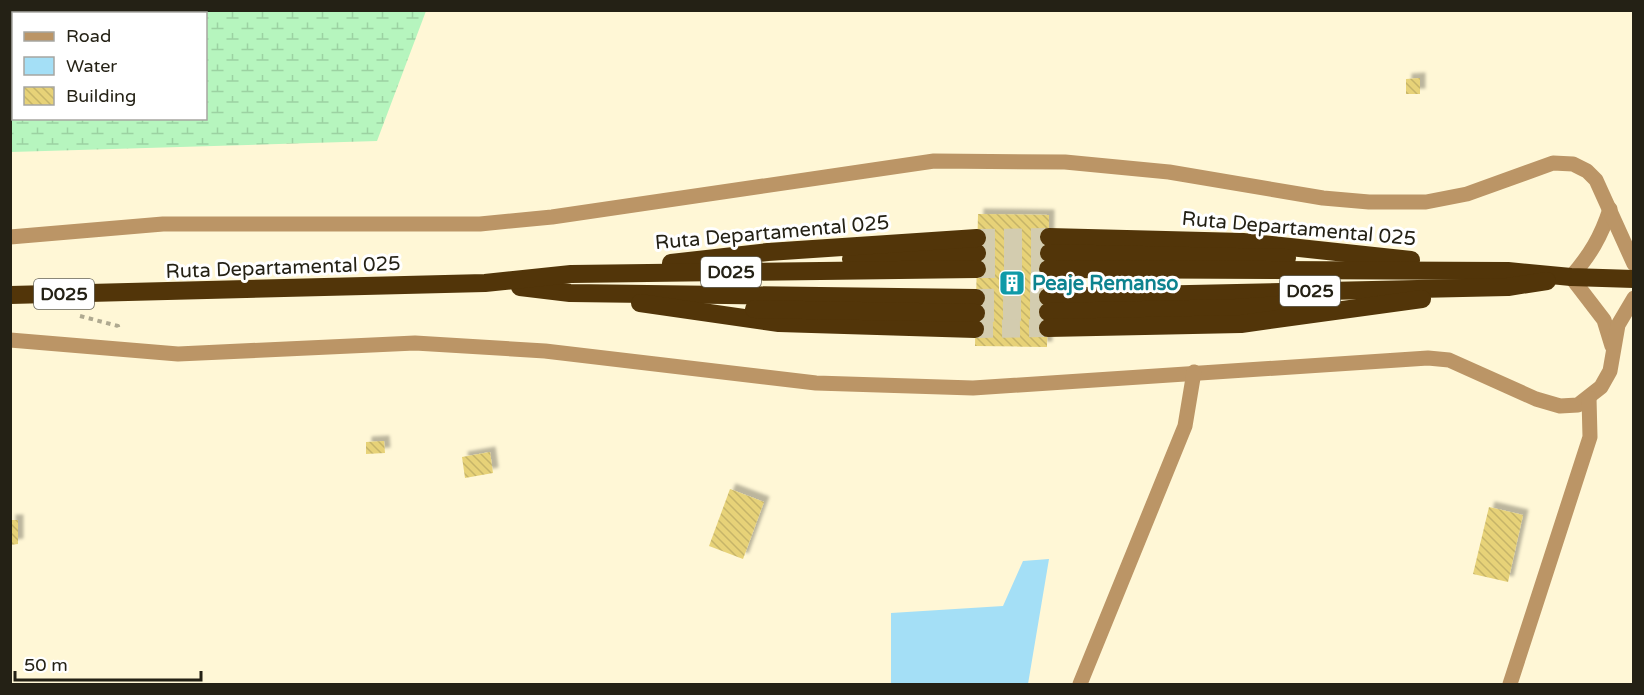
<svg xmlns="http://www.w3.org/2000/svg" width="1644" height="695" font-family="'Varela Round',sans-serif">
<defs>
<pattern id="wetland-marsh" width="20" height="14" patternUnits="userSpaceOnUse" patternTransform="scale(1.5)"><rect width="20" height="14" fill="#b6f5be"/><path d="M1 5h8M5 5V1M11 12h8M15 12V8" fill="none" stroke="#9cd2a2"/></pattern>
<pattern id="building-back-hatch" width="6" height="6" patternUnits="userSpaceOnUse" patternTransform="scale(1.5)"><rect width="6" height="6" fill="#e7d278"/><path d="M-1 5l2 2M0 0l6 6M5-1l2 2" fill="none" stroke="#c6b467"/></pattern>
<filter id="shadow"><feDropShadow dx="5.5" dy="-5.5" stdDeviation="1.5" flood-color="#0004"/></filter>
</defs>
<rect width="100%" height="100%" fill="#fff7d6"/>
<path fill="url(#wetland-marsh)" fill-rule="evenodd" d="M 10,11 L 11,10 L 426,11 L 377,141 L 11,152 ZM 14,14 L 206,14 L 206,118 L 14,118 Z"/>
<path fill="#a4dff6" d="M 1049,559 L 1028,684 L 891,684 L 891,613 L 1003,606 L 1023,561 Z"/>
<g fill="url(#building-back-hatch)" filter="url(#shadow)">
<path d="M 1420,78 L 1420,94 L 1406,94 L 1406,79 Z"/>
<path d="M 978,214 L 1049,215 L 1047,347 L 975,346 Z"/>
<path d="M 384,441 L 385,453 L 366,454 L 366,442 Z"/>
<path d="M 490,452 L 493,473 L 465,478 L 462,457 Z"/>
<path d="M 730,489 L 764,502 L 743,559 L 709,546 Z"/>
<path d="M 1489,507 L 1523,515 L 1508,582 L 1473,574 Z"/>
<path d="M 10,520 L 18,520 L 18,544 L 10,545 Z"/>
</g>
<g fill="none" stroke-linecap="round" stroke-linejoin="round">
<g stroke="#d3ccaf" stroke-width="18" stroke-dasharray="18 9" stroke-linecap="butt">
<path d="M 977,238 L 1049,237"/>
<path d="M 977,253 L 1049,253"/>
<path d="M 977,269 L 1048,269"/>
<path d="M 976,298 L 1048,297"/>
<path d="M 976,313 L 1048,312"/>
<path d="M 975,329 L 1048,328"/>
</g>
<path stroke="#afa990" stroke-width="4" stroke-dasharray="4.5 4.5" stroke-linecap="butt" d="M 80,316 L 118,326 L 119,330"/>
<g stroke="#bb9566" stroke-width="15">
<path d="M 1610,209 C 1601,237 1590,255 1571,277 L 1604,320 L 1612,346"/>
<path d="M 10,237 L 163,224 L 480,224 L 552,217 L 934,161 L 1065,162 L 1169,172 L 1323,198 L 1369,202 L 1426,202 L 1467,194 L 1553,163 L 1573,164 L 1587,171 L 1596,180 L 1634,264"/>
<path d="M 10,340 L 178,354 L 415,343 L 545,351 L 816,383 L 973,388 L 1428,358 L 1449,360 L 1536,399 L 1560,406 L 1578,405 L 1601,387 L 1610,371 L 1618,325 L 1634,298"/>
<path d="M 1080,684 L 1185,426 L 1194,372"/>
<path d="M 1510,684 L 1590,437 L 1589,398"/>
</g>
<g stroke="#523509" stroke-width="18">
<path d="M 1049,237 L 1243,242 L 1411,260"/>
<path d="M 1049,253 L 1287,258"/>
<path d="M 851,259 L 977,253"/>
<path d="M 671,263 L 768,252 L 977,238"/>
<path d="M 1048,269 L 1508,271 L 1571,277 L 1634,279"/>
<path d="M 520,287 L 570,293 L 976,298"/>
<path d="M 10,295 L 485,283 L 571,274 L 977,269"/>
<path d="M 1048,297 L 1508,287 L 1547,281"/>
<path d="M 640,303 L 779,323 L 975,329"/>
<path d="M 754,309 L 976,313"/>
<path d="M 1048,312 L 1236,308 L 1308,303"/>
<path d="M 1048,328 L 1241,324 L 1422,299"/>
</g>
</g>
<defs>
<symbol id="building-square" viewBox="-11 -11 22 22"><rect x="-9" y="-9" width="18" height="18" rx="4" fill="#0f9aa8" stroke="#fff"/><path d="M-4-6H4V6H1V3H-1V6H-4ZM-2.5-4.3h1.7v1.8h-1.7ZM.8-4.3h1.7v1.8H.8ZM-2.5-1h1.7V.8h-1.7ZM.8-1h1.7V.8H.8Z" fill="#fff"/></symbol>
</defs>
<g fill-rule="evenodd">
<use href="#building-square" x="997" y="268" width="30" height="30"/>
</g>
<g text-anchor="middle" stroke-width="6" stroke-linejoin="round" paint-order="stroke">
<g fill="#fff" stroke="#66645b" stroke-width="1.5">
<rect x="701" y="257" width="60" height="30" rx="4.5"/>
<rect x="1280" y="276" width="60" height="30" rx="4.5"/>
<rect x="34" y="279" width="60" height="30" rx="4.5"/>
</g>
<g font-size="18" font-weight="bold" fill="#242115">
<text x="731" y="278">D025</text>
<text x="1310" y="297">D025</text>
<text x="64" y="300">D025</text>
</g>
<g font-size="20" fill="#242115" stroke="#fff">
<text transform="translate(1299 228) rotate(5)" y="7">Ruta Departamental 025</text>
<text transform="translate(772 232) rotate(-5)" y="7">Ruta Departamental 025</text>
<text transform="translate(283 267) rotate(-2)" y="7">Ruta Departamental 025</text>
</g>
<g font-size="20" font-weight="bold" fill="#0d838f" stroke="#fff" text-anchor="start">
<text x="1032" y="290">Peaje Remanso</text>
</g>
</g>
<rect width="1644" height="695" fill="none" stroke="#242115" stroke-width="24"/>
<rect x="12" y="12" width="195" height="108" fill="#ffffff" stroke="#a7a6a1" stroke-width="1.5"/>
<rect x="24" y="32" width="30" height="9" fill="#bb9566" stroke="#a7a6a1" stroke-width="1.5"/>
<text x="66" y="42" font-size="18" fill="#242115">Road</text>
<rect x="24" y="57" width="30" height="18" fill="#a4dff6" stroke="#a7a6a1" stroke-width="1.5"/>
<text x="66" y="72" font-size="18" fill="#242115">Water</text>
<rect x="24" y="87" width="30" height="18" fill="url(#building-back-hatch)" stroke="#a7a6a1" stroke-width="1.5"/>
<text x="66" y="102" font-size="18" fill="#242115">Building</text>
<path d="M15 671v9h186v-9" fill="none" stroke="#242115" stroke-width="3"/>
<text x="24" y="671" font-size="18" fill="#242115" stroke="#ffffff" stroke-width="4.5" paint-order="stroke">50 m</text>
</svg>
